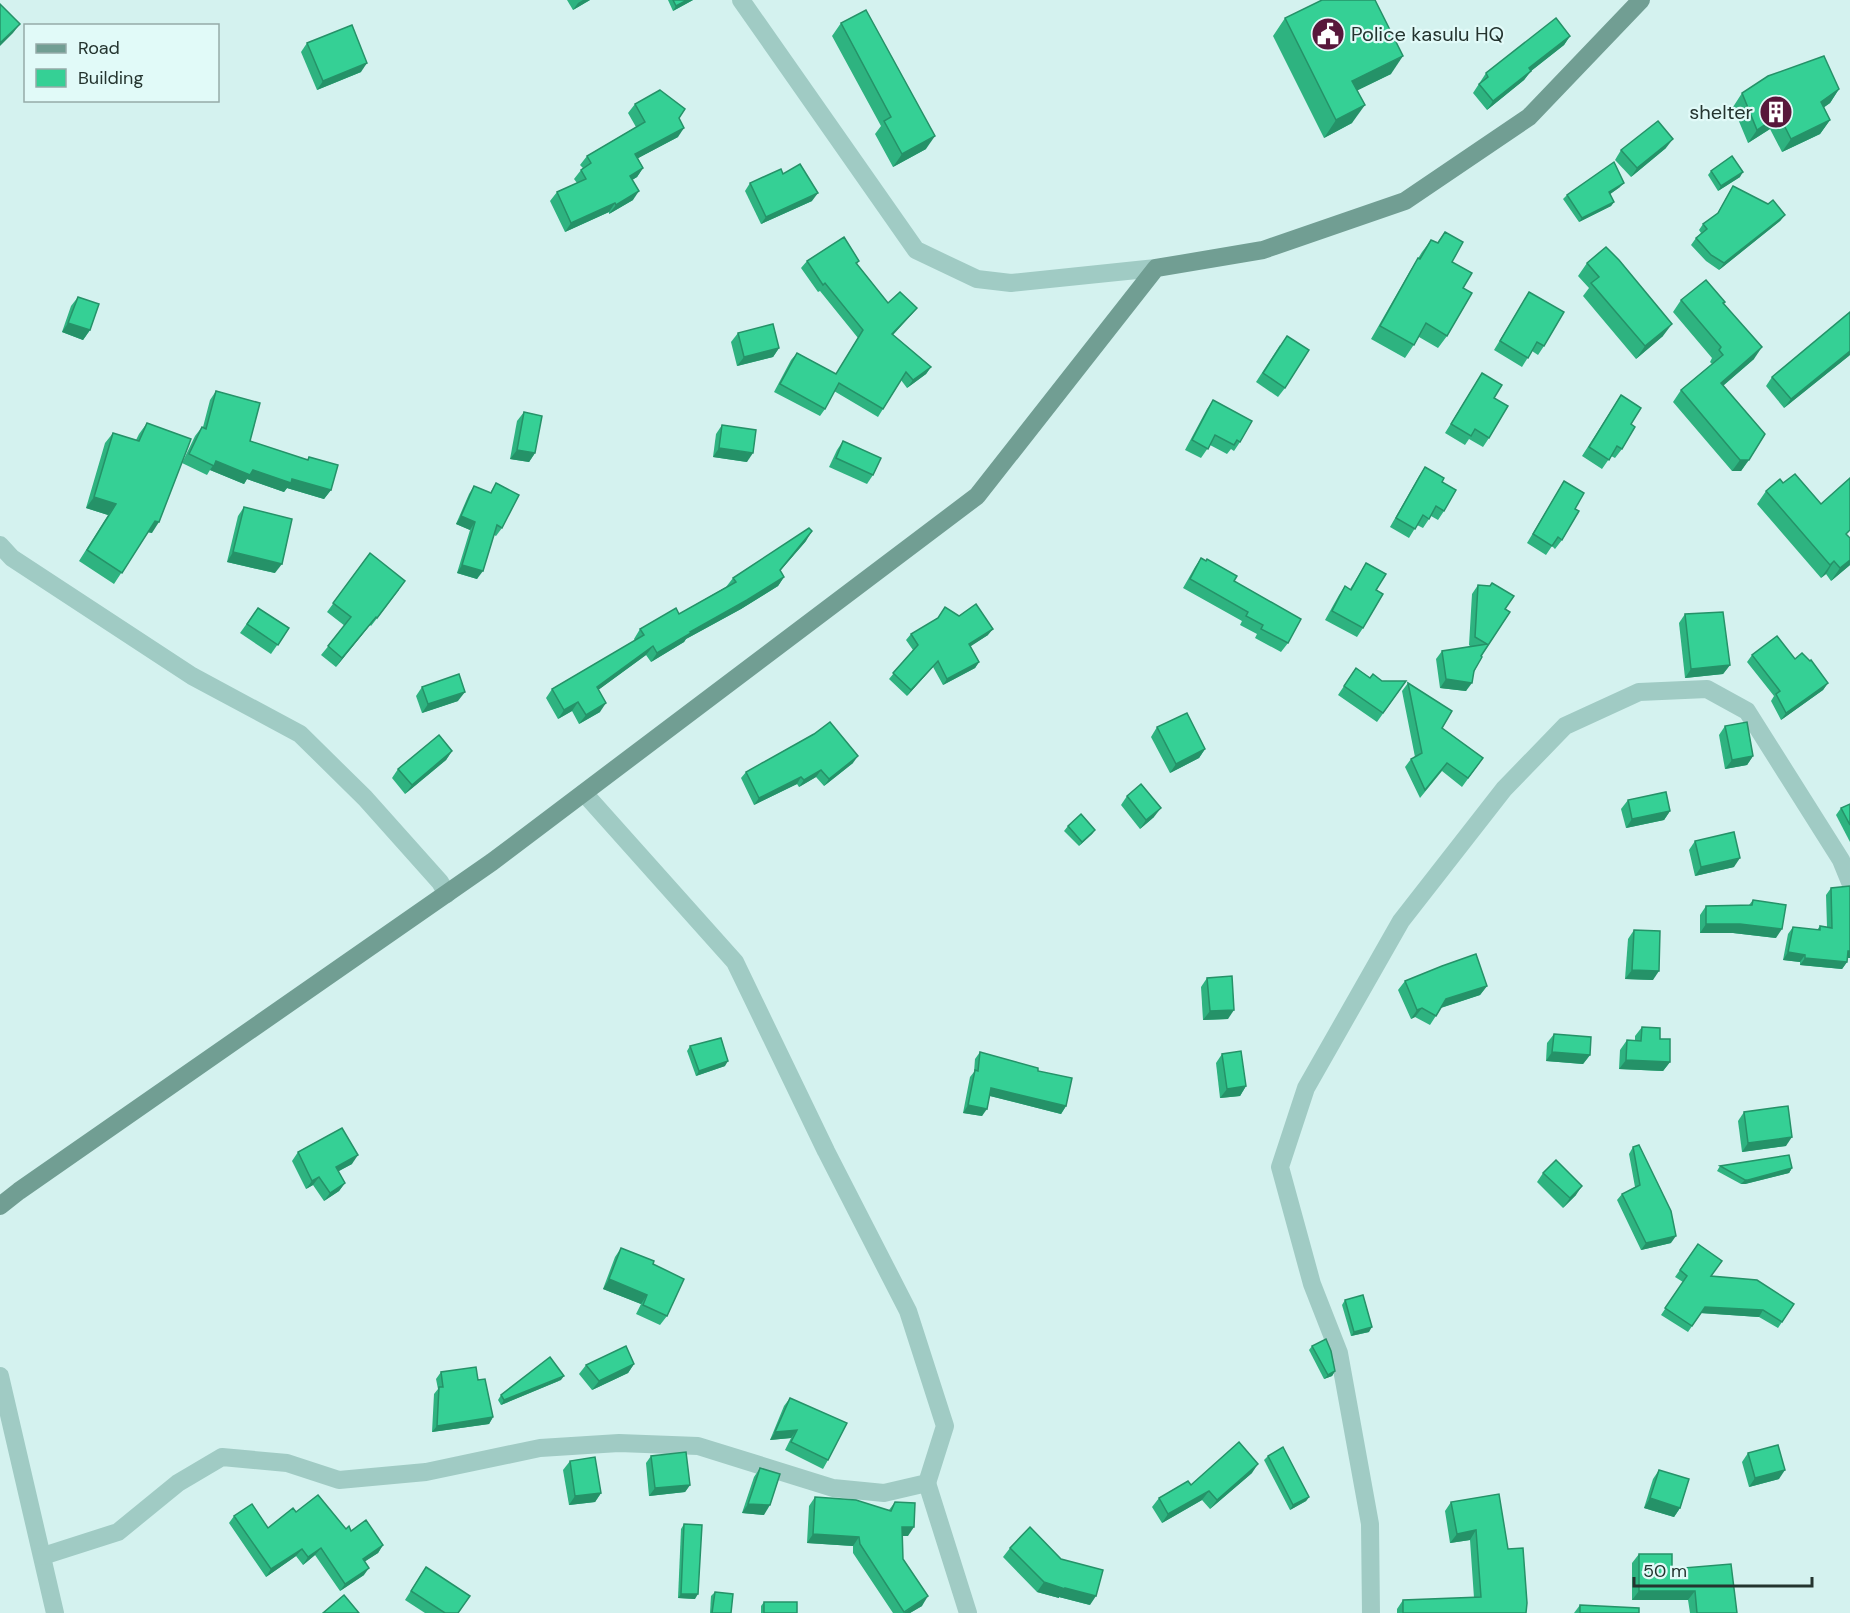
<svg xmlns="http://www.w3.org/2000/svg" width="1850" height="1613" font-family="'DM Sans',sans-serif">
<rect width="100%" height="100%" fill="#d4f2ef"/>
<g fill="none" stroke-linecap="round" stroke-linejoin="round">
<g stroke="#a0cbc4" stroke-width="18">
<path d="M 741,0 L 916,250 L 977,279 L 1011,283 L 1156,268"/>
<path d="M 0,545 L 12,558 L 192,676 L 300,734 L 365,798 L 440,882 L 447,894"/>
<path d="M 0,1376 L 55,1613"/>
<path d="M 927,1483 L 968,1613"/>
<path d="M 43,1556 L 118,1532 L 178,1483 L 222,1457 L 287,1463 L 339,1480 L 426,1472 L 540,1448 L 619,1443 L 698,1446 L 833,1488 L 884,1493 L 927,1483 L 945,1426 L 908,1311 L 826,1151 L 735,962 L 584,793"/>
<path d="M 1371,1613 L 1370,1524 L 1339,1353 L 1312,1284 L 1280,1167 L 1306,1088 L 1401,921 L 1504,789 L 1565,726 L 1639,692 L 1707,689 L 1747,711 L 1841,860 L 1850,882"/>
</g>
<path stroke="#719e93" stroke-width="18" d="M 0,1206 L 19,1191 L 492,862 L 977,496 L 1156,268 L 1263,250 L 1405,201 L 1529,117 L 1641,0"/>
</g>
<g fill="#2eb380">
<path d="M 567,0 L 590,0 L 573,10 Z"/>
<path d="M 668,0 L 693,0 L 673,11 Z"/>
<path d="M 1285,18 L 1391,74 L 1357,90 L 1352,123 L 1324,138 L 1273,36 Z"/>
<path d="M 841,23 L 926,149 L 893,167 L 875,134 L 881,126 L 832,36 Z"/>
<path d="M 1570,36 L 1564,45 L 1531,71 L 1524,80 L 1487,110 L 1473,93 L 1486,73 Z"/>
<path d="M 307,43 L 361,72 L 317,90 L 301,52 Z"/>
<path d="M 1839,89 L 1830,103 L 1824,107 L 1830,120 L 1820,134 L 1782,152 L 1770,129 L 1748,143 L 1733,107 L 1742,93 Z"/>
<path d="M 635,104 L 679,119 L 678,137 L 638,158 L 643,168 L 637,177 L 632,180 L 633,200 L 609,214 L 609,212 L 565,232 L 550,201 L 557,192 L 577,183 L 574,179 L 581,170 L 583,168 L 580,165 L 587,156 L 636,127 L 628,113 Z"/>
<path d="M 1666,148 L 1631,177 L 1615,160 L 1621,150 Z"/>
<path d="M 1711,171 L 1740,177 L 1718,191 L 1708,175 Z"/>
<path d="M 783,174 L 812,201 L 761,224 L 745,191 L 750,183 Z"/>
<path d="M 1733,186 L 1785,215 L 1780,221 L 1719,270 L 1706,261 L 1691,245 L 1696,238 L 1701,233 L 1699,230 L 1703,224 L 1717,214 Z"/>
<path d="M 1620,187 L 1610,194 L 1614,202 L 1611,206 L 1579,222 L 1563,199 L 1567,195 Z"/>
<path d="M 1445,232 L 1452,262 L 1463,288 L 1447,336 L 1438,348 L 1419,337 L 1405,358 L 1371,339 L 1410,271 L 1422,252 L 1431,240 L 1437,243 Z"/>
<path d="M 807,261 L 859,261 L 857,264 L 888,303 L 917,308 L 911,315 L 893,335 L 931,367 L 926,374 L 907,388 L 901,380 L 878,417 L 834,391 L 825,409 L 820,416 L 774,392 L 791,360 L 797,353 L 836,374 L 858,338 L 820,291 L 818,292 L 801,268 Z"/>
<path d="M 1587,263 L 1663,336 L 1636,359 L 1583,296 L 1589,288 L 1578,276 Z"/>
<path d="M 1529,292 L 1544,346 L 1538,355 L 1532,351 L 1522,367 L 1494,350 Z"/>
<path d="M 78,297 L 90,330 L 83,340 L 62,332 L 71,306 Z"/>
<path d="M 1681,300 L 1724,303 L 1754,359 L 1723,386 L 1765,434 L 1741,471 L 1732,471 L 1673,402 L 1681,390 L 1712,364 L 1710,362 L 1712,358 L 1673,312 Z"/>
<path d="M 738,333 L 779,348 L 773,357 L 737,366 L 731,342 Z"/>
<path d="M 1280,345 L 1285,388 L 1278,397 L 1256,382 Z"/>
<path d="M 1850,355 L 1784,408 L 1766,386 L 1772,377 Z"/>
<path d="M 1482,373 L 1494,398 L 1489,438 L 1483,447 L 1469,439 L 1465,445 L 1445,433 Z"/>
<path d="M 216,391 L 250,441 L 307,460 L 309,457 L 331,490 L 324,499 L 287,488 L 284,492 L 247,479 L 244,484 L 210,470 L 207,475 L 182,463 L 195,436 L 202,427 L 203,427 L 210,400 Z"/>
<path d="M 1621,395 L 1631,424 L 1622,449 L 1615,458 L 1611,456 L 1602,469 L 1582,456 Z"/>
<path d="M 1213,400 L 1240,442 L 1234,451 L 1231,449 L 1227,454 L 1210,445 L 1201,458 L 1185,450 L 1207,409 Z"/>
<path d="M 524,412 L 535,453 L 529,462 L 510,459 L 517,421 Z"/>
<path d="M 147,423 L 152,533 L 148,532 L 114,584 L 79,561 L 108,515 L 86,508 L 105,443 L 113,433 L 136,440 L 139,434 Z"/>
<path d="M 722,425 L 747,462 L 713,457 L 716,434 Z"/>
<path d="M 843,441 L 873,475 L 867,484 L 829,467 L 837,450 Z"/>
<path d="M 1425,467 L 1442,482 L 1444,511 L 1438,520 L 1431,516 L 1423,528 L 1417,525 L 1409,538 L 1390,527 L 1419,476 Z"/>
<path d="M 1564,481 L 1575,509 L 1562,540 L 1555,549 L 1552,546 L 1546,555 L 1527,543 Z"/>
<path d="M 496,483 L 502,528 L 496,536 L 494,535 L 477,579 L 457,573 L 470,530 L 456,524 L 469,494 L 474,486 L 490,493 Z"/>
<path d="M 1783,483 L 1850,538 L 1850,565 L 1831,581 L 1826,574 L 1821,578 L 1757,504 L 1766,491 Z"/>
<path d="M 244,507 L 275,573 L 227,562 L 238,516 Z"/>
<path d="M 806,541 L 780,571 L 784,577 L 778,586 L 741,609 L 686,639 L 684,642 L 651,662 L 646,655 L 598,690 L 600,712 L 579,724 L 572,711 L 558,719 L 546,698 L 552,689 L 635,641 L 634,639 L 640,629 L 679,614 L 726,587 L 733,578 Z"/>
<path d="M 370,553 L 399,590 L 371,626 L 370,625 L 336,667 L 321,655 L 345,626 L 327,612 Z"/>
<path d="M 1201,558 L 1234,581 L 1288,643 L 1281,652 L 1255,638 L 1257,634 L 1240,625 L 1242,621 L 1183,588 L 1195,567 Z"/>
<path d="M 1366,563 L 1376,590 L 1363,628 L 1357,637 L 1325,620 L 1339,595 L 1345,586 L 1350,589 Z"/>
<path d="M 1478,585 L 1505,609 L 1481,656 L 1466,691 L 1440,688 L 1436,659 L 1442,651 L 1471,647 L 1469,645 L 1472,594 Z"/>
<path d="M 258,608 L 289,628 L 271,654 L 240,633 Z"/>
<path d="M 1685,614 L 1730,665 L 1723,674 L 1685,678 L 1679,623 Z"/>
<path d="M 959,616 L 988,635 L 970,646 L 979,662 L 975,668 L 943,685 L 933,667 L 907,696 L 889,679 L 913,650 L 906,640 L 911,634 Z"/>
<path d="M 1752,655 L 1795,659 L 1828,683 L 1823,690 L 1781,720 L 1771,701 L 1774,696 L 1747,662 Z"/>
<path d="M 1356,668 L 1370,678 L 1382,681 L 1406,681 L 1377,722 L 1338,695 Z"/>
<path d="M 1408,683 L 1442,728 L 1483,758 L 1462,787 L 1442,771 L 1420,798 L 1405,767 L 1411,759 L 1415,757 L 1402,691 Z"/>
<path d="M 422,687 L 458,701 L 422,713 L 416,696 Z"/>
<path d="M 1725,726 L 1753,756 L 1747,765 L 1725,769 L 1719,735 Z"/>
<path d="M 1157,727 L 1205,749 L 1199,758 L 1170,773 L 1151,737 Z"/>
<path d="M 452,751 L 446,760 L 405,794 L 392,778 L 398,769 Z"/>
<path d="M 853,763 L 824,786 L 816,777 L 799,787 L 797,784 L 754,805 L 741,778 L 746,772 Z"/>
<path d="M 1127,796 L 1154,817 L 1140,829 L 1121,805 Z"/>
<path d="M 1628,800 L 1670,811 L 1664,820 L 1626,828 L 1621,809 Z"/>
<path d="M 1850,804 L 1850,842 L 1836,815 L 1841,808 Z"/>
<path d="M 1068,826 L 1095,830 L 1092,834 L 1079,846 L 1064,831 Z"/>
<path d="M 1695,841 L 1734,867 L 1695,876 L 1689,850 Z"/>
<path d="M 1850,886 L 1850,958 L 1847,958 L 1847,962 L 1842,969 L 1800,965 L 1800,962 L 1783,960 L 1788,934 L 1793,927 L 1817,930 L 1820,926 L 1827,927 L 1826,895 L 1831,888 Z"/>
<path d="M 1753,900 L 1776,938 L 1733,933 L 1700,933 L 1700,915 L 1706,906 L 1749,905 Z"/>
<path d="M 1634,930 L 1653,980 L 1625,979 L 1628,939 Z"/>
<path d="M 1207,978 L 1228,1019 L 1203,1020 L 1201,987 Z"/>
<path d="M 1405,981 L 1487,986 L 1480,995 L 1441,1008 L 1430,1025 L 1415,1017 L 1411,1019 L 1398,990 Z"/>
<path d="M 1642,1027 L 1660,1039 L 1670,1062 L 1663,1071 L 1619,1069 L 1620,1050 L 1627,1040 L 1635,1041 L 1635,1036 Z"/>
<path d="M 1554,1034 L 1590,1055 L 1583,1064 L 1546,1061 L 1547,1043 Z"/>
<path d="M 690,1046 L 725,1066 L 696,1076 L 687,1051 Z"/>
<path d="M 980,1052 L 1038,1071 L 1066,1106 L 1061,1114 L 990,1096 L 982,1116 L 963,1113 L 970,1077 L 974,1072 L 975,1059 Z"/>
<path d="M 1222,1054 L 1246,1086 L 1240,1096 L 1220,1098 L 1216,1063 Z"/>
<path d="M 1744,1112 L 1786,1146 L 1742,1152 L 1738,1121 Z"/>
<path d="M 1633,1147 L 1671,1243 L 1641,1250 L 1617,1200 L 1622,1194 L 1635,1187 L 1629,1154 Z"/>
<path d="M 298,1152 L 352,1164 L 338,1171 L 345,1183 L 339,1191 L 324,1201 L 313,1185 L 306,1189 L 292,1161 Z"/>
<path d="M 1720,1166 L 1792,1168 L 1789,1173 L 1745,1184 L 1741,1184 L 1717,1171 Z"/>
<path d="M 1543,1173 L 1576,1195 L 1563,1208 L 1537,1182 Z"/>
<path d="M 1698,1244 L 1711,1276 L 1794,1304 L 1778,1328 L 1759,1317 L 1701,1313 L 1688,1332 L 1661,1315 L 1683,1282 L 1675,1277 Z"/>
<path d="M 621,1248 L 653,1264 L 667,1316 L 660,1325 L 636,1314 L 641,1304 L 603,1289 L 615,1257 Z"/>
<path d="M 1345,1300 L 1369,1332 L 1351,1336 L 1342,1305 Z"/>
<path d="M 1312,1346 L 1335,1371 L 1332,1376 L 1324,1379 L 1309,1350 Z"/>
<path d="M 634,1364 L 628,1373 L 592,1390 L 579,1374 L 586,1365 Z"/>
<path d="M 441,1372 L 478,1380 L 493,1417 L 489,1424 L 432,1432 L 434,1394 L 438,1389 L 436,1379 Z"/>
<path d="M 561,1380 L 501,1405 L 498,1400 L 501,1395 Z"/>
<path d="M 790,1398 L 828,1460 L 823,1469 L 785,1450 L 791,1438 L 770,1440 L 784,1406 Z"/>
<path d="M 1748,1453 L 1779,1479 L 1749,1487 L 1742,1462 Z"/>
<path d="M 651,1456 L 690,1485 L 685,1492 L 649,1496 L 646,1463 Z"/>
<path d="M 1268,1456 L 1309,1497 L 1306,1501 L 1290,1510 L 1264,1460 Z"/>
<path d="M 570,1461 L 601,1493 L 595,1502 L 569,1505 L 563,1470 Z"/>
<path d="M 760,1468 L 764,1515 L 742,1513 L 754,1477 Z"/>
<path d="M 1659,1470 L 1680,1508 L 1674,1517 L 1644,1508 L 1653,1479 Z"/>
<path d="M 1252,1473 L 1210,1509 L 1202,1500 L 1162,1523 L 1152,1507 L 1159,1498 L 1191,1485 Z"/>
<path d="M 815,1497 L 889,1510 L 895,1502 L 908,1536 L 902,1536 L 903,1559 L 922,1606 L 910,1613 L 893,1613 L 853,1553 L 853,1546 L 807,1543 L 809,1506 Z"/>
<path d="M 1451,1502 L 1508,1549 L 1526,1613 L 1397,1613 L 1397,1609 L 1403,1600 L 1474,1598 L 1470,1540 L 1450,1543 L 1445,1511 Z"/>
<path d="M 296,1512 L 351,1531 L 383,1545 L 378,1553 L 365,1561 L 364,1575 L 340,1591 L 315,1555 L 303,1565 L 296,1556 L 266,1577 L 229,1523 L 234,1516 L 268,1528 Z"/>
<path d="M 684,1524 L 695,1599 L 678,1598 L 681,1529 Z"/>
<path d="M 1010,1548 L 1090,1605 L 1059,1597 L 1059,1598 L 1037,1592 L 1003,1557 Z"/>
<path d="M 1639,1554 L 1672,1569 L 1737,1613 L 1690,1613 L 1688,1600 L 1632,1600 L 1632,1563 Z"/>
<path d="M 426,1567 L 458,1613 L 425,1613 L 405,1600 Z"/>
<path d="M 715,1592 L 731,1613 L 710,1613 L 711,1596 Z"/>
<path d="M 764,1602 L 797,1613 L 761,1613 L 761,1606 Z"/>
<path d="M 1580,1605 L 1639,1613 L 1574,1613 Z"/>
</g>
<g fill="#259268">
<path d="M 583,0 L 590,0 L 573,10 L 578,3 Z"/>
<path d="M 687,0 L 693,0 L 673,11 L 676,6 Z"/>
<path d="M 20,24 L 13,33 L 0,46 L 0,43 Z"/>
<path d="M 1570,36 L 1564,45 L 1531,71 L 1524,80 L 1487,110 L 1493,101 L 1529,68 Z"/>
<path d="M 1403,56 L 1391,74 L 1340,99 L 1352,81 Z"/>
<path d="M 367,63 L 361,72 L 317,90 L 323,81 Z"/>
<path d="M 1839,89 L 1830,103 L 1812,116 L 1821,102 Z"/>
<path d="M 1365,105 L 1352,123 L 1324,138 L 1336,120 Z"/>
<path d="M 1779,115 L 1770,129 L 1748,143 L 1757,130 Z"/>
<path d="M 1830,120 L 1820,134 L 1782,152 L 1791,139 Z"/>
<path d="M 684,128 L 678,137 L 629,163 L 635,154 Z"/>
<path d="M 935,136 L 926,149 L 893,167 L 902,154 Z"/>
<path d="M 1673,139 L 1666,148 L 1631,177 L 1637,168 Z"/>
<path d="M 643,168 L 637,177 L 624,185 L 630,176 Z"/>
<path d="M 1743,172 L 1740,177 L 1718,191 L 1721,186 Z"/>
<path d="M 1624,183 L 1620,187 L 1606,197 L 1609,192 Z"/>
<path d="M 639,191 L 633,200 L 609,214 L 616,205 Z"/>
<path d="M 818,193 L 812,201 L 761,224 L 766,217 Z"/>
<path d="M 1614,202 L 1611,206 L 1579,222 L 1582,218 Z"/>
<path d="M 615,203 L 609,212 L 565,232 L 571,223 Z"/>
<path d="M 1785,215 L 1780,221 L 1719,270 L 1724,263 Z"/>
<path d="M 917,308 L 911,315 L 887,341 L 892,334 Z"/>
<path d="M 68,323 L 90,330 L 83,340 L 62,332 Z"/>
<path d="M 1672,324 L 1663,336 L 1636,359 L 1645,346 Z"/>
<path d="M 1762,347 L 1754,359 L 1712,395 L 1721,383 Z"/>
<path d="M 779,348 L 773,357 L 737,366 L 744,357 Z"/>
<path d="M 1850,351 L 1850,355 L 1784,408 L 1791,399 Z"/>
<path d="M 931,367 L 926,374 L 907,388 L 913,380 Z"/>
<path d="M 719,448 L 753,453 L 747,462 L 713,457 Z"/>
<path d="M 517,450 L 535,453 L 529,462 L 510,459 Z"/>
<path d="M 1740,460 L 1749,460 L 1741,471 L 1732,471 Z"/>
<path d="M 216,461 L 292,479 L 331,490 L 324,499 L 287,488 L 284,492 L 247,479 L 244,484 L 210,470 Z"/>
<path d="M 94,497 L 116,504 L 108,515 L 86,508 Z"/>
<path d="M 461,516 L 475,522 L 470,530 L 456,524 Z"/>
<path d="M 155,521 L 159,522 L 152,533 L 147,532 Z"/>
<path d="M 812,531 L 806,541 L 773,579 L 780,570 Z"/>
<path d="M 233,552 L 282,564 L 275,573 L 227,562 Z"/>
<path d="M 1850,560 L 1850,565 L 1831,581 L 1840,568 Z"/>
<path d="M 1834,561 L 1826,574 L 1821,578 L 1830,565 Z"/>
<path d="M 462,565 L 483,571 L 477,579 L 457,573 Z"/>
<path d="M 784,577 L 778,586 L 741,609 L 686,639 L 684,642 L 651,662 L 657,653 L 690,632 Z"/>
<path d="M 376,617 L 370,625 L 336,667 L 342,658 Z"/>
<path d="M 993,629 L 988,635 L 965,650 L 969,644 Z"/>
<path d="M 653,646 L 646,655 L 590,696 L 597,687 Z"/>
<path d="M 938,661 L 933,667 L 907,696 L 911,690 Z"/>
<path d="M 979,662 L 975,668 L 943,685 L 947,679 Z"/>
<path d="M 1730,665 L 1723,674 L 1685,678 L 1691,669 Z"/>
<path d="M 1446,679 L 1472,683 L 1466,691 L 1440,688 Z"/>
<path d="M 1828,683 L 1823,690 L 1781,720 L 1786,713 Z"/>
<path d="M 465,692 L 458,701 L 422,713 L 428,704 Z"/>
<path d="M 578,702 L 572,711 L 558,719 L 564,710 Z"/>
<path d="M 606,703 L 600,712 L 579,724 L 586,715 Z"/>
<path d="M 1205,749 L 1199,758 L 1170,773 L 1176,764 Z"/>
<path d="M 452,751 L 446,760 L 405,794 L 412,785 Z"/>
<path d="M 858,756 L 853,763 L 824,786 L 829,779 Z"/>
<path d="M 1753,756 L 1747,765 L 1725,769 L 1732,760 Z"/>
<path d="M 821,770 L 816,777 L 799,787 L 804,780 Z"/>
<path d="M 801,777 L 797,784 L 754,805 L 759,798 Z"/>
<path d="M 1161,808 L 1154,817 L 1140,829 L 1146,820 Z"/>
<path d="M 1670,811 L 1664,820 L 1626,828 L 1632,819 Z"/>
<path d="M 1095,830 L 1092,834 L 1079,846 L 1082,842 Z"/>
<path d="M 1740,858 L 1734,867 L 1695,876 L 1701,867 Z"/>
<path d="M 1706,924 L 1740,924 L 1782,929 L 1776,938 L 1733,933 L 1700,933 Z"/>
<path d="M 1848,951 L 1850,951 L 1850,958 L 1842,958 Z"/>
<path d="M 1788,952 L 1805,955 L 1800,962 L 1783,960 Z"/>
<path d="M 1805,958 L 1847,962 L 1842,969 L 1800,965 Z"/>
<path d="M 1632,970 L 1659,971 L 1653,980 L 1625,979 Z"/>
<path d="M 1487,986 L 1480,995 L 1440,1008 L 1446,999 Z"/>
<path d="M 1422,1008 L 1415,1017 L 1411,1019 L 1417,1010 Z"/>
<path d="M 1234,1010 L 1228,1019 L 1203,1020 L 1210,1011 Z"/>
<path d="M 1552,1052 L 1590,1055 L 1583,1064 L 1546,1061 Z"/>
<path d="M 1626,1060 L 1670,1062 L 1663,1071 L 1619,1069 Z"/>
<path d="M 728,1061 L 725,1066 L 696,1076 L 699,1071 Z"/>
<path d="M 1246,1086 L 1240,1096 L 1220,1098 L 1227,1089 Z"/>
<path d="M 991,1088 L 1066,1106 L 1061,1114 L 986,1095 Z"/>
<path d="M 968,1105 L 987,1109 L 982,1116 L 963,1113 Z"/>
<path d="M 1792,1137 L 1786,1146 L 1742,1152 L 1748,1143 Z"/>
<path d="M 358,1155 L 352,1164 L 330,1176 L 336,1167 Z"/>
<path d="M 1792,1168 L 1789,1173 L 1745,1184 L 1741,1184 L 1745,1180 Z"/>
<path d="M 319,1177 L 313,1185 L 306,1189 L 312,1181 Z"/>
<path d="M 345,1183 L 339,1191 L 324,1201 L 330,1193 Z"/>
<path d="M 1582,1186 L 1576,1195 L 1563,1208 L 1570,1198 Z"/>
<path d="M 1676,1236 L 1671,1243 L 1641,1250 L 1646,1243 Z"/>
<path d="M 609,1279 L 647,1295 L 641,1304 L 603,1289 Z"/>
<path d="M 1705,1307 L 1763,1310 L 1759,1317 L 1700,1313 Z"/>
<path d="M 1372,1327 L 1369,1332 L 1351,1336 L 1354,1332 Z"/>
<path d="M 634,1364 L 628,1373 L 592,1390 L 599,1381 Z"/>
<path d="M 1335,1371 L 1332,1376 L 1324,1379 L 1328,1375 Z"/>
<path d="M 564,1376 L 561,1380 L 501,1405 L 504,1400 Z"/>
<path d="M 493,1417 L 489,1424 L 432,1432 L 437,1426 Z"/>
<path d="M 797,1430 L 791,1438 L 770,1440 L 775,1432 Z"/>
<path d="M 1258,1464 L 1252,1473 L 1210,1509 L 1217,1500 Z"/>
<path d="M 1785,1470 L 1779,1479 L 1749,1487 L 1755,1478 Z"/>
<path d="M 690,1485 L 685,1492 L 649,1496 L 655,1488 Z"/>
<path d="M 1209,1491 L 1202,1500 L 1162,1523 L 1168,1514 Z"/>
<path d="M 601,1493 L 595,1502 L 569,1505 L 575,1496 Z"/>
<path d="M 1309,1497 L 1306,1501 L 1290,1510 L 1293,1505 Z"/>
<path d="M 1650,1498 L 1680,1508 L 1674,1517 L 1644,1508 Z"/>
<path d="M 748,1504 L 770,1505 L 764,1515 L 742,1513 Z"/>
<path d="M 902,1527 L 914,1527 L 908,1536 L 896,1536 Z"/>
<path d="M 1476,1530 L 1470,1540 L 1450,1543 L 1457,1534 Z"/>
<path d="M 813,1534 L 859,1537 L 853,1546 L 807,1543 Z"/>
<path d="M 383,1545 L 378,1553 L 358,1566 L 363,1559 Z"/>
<path d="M 321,1548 L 315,1555 L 303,1565 L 308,1557 Z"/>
<path d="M 302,1549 L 296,1556 L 266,1577 L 271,1569 Z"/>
<path d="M 369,1568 L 364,1575 L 340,1591 L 345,1584 Z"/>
<path d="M 1044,1582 L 1096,1596 L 1090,1605 L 1059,1597 L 1059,1598 L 1037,1592 Z"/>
<path d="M 1639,1591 L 1695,1591 L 1688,1600 L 1632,1600 Z"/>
<path d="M 681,1594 L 698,1594 L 695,1599 L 678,1598 Z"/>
<path d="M 928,1596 L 922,1606 L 910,1613 L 904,1613 Z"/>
</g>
<g fill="#35d095" stroke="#259268" stroke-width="1.5">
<path d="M 673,0 L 687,0 L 676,6 Z"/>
<path d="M 1322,0 L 1375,0 L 1403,56 L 1352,81 L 1365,105 L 1336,120 L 1285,18 Z"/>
<path d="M 0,4 L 20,24 L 0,43 Z"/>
<path d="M 866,10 L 935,136 L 902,154 L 884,121 L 891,117 L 841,23 Z"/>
<path d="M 1556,18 L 1570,36 L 1529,68 L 1531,71 L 1493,101 L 1479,84 L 1488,77 L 1486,73 Z"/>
<path d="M 352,25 L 367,63 L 323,81 L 307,43 Z"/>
<path d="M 1824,56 L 1839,89 L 1821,102 L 1830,120 L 1791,139 L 1779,115 L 1757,130 L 1742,93 L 1768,76 Z"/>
<path d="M 660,90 L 685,109 L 679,118 L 684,128 L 635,154 L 643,168 L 630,176 L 639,191 L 616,205 L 615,203 L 571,223 L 557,192 L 586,179 L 581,170 L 591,163 L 587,156 L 645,122 L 635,104 Z"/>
<path d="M 1658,121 L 1673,139 L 1637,168 L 1621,150 Z"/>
<path d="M 1732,156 L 1743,172 L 1721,186 L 1711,171 Z"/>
<path d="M 1614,162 L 1624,183 L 1609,192 L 1614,202 L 1582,218 L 1567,195 Z"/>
<path d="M 800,164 L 818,193 L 766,217 L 750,183 L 781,169 L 783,174 Z"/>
<path d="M 1733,186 L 1768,204 L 1773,200 L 1785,215 L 1724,263 L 1711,255 L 1696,238 L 1707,229 L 1703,224 L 1718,213 Z"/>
<path d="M 1445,232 L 1463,242 L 1452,262 L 1472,273 L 1463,288 L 1472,293 L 1447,336 L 1426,323 L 1414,345 L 1380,326 L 1418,258 L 1420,259 L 1431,240 L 1438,243 Z"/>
<path d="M 844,237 L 859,261 L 856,263 L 888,303 L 900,292 L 917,308 L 892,334 L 931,367 L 913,380 L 906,372 L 883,409 L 839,383 L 825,409 L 780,384 L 797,353 L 836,374 L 863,330 L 825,283 L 823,285 L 807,261 Z"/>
<path d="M 1606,247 L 1619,260 L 1672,324 L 1645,346 L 1591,283 L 1599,277 L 1587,263 Z"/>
<path d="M 1706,280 L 1725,302 L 1723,303 L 1762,347 L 1721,383 L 1765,434 L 1749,460 L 1740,460 L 1681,390 L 1723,355 L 1719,350 L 1721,347 L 1681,300 Z"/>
<path d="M 1529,292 L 1564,312 L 1544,346 L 1537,342 L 1528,358 L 1500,341 Z"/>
<path d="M 78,297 L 99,304 L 90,330 L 68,323 Z"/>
<path d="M 1850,312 L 1850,351 L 1791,399 L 1772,377 Z"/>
<path d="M 773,324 L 779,348 L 744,357 L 738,333 Z"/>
<path d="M 1287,336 L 1309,350 L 1285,388 L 1263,373 Z"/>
<path d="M 1482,373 L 1502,385 L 1494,398 L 1508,406 L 1489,438 L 1475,429 L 1471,436 L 1451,424 Z"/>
<path d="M 216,391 L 260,403 L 250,441 L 308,460 L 309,457 L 338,465 L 331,490 L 292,479 L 291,483 L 253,470 L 250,475 L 216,461 L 214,466 L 189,454 L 202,427 L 206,429 Z"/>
<path d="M 1621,395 L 1641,408 L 1631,424 L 1635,427 L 1622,449 L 1617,446 L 1609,460 L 1589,447 Z"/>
<path d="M 1213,400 L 1252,421 L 1240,442 L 1237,440 L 1234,445 L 1215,435 L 1208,449 L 1192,440 Z"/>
<path d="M 524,412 L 542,416 L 535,453 L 517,450 Z"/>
<path d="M 147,423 L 191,439 L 159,522 L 155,521 L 122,573 L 87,550 L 116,504 L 94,497 L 113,433 L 139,441 Z"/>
<path d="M 722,425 L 756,430 L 753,453 L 719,448 Z"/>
<path d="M 843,441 L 881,458 L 873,475 L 836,458 Z"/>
<path d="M 1425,467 L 1444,478 L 1442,482 L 1456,490 L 1444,511 L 1436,506 L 1429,519 L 1423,515 L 1415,529 L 1396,518 Z"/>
<path d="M 1795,474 L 1821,504 L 1850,478 L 1850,530 L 1846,534 L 1850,538 L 1850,560 L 1840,568 L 1834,561 L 1830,565 L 1766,491 L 1780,479 L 1783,483 Z"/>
<path d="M 1564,481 L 1584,493 L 1575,509 L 1579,511 L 1562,540 L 1558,537 L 1552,546 L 1533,534 Z"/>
<path d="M 496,483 L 519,495 L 502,528 L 497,525 L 483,571 L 462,565 L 475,522 L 461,516 L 474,486 L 491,493 Z"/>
<path d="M 244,507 L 292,519 L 282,564 L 233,552 Z"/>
<path d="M 809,528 L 812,531 L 780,570 L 784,577 L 747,600 L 690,632 L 691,633 L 657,653 L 653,646 L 597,687 L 606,703 L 586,715 L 578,702 L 564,710 L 552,689 L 644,635 L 640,629 L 676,608 L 679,614 L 736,582 L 733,578 Z"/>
<path d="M 370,553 L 405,581 L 377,618 L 376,617 L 342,658 L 328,646 L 351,617 L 333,603 Z"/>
<path d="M 1201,558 L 1206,561 L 1207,559 L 1237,576 L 1234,581 L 1301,619 L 1288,643 L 1261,629 L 1263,625 L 1246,616 L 1248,612 L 1190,579 Z"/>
<path d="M 1366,563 L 1386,574 L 1376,590 L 1383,594 L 1363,628 L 1332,611 L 1345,586 L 1351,590 Z"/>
<path d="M 1492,583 L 1514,596 L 1505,609 L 1510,612 L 1481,656 L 1482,657 L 1474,671 L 1472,683 L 1446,679 L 1442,651 L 1487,644 L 1475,637 L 1478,585 L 1490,586 Z"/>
<path d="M 976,604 L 993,629 L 969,644 L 979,662 L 947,679 L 938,661 L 911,690 L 893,673 L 918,645 L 911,634 L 938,618 L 945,607 L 959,616 Z"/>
<path d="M 258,608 L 289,628 L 278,645 L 247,624 Z"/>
<path d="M 1723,612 L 1730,665 L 1691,669 L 1685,614 Z"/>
<path d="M 1777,636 L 1795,659 L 1802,653 L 1810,661 L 1811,660 L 1828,683 L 1786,713 L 1776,694 L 1780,691 L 1752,655 Z"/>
<path d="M 1356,668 L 1370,678 L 1373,674 L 1382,681 L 1406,681 L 1383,713 L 1344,686 Z"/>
<path d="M 459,674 L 465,692 L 428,704 L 422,687 Z"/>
<path d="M 1408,683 L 1452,711 L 1442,728 L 1483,758 L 1468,778 L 1447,763 L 1425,790 L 1411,759 L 1422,753 Z"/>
<path d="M 1187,713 L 1205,749 L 1176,764 L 1157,727 Z"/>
<path d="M 830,722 L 858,756 L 829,779 L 821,770 L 804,780 L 801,777 L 759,798 L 746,772 L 814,734 Z"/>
<path d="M 1747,722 L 1753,756 L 1732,760 L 1725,726 Z"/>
<path d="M 439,735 L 452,751 L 412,785 L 398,769 Z"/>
<path d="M 1141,784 L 1161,808 L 1146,820 L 1127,796 Z"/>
<path d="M 1666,792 L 1670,811 L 1632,819 L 1628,800 Z"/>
<path d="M 1850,804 L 1850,825 L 1841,808 Z"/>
<path d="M 1081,814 L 1095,830 L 1082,842 L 1068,826 Z"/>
<path d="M 1734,832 L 1740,858 L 1701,867 L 1695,841 Z"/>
<path d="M 1850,886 L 1850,951 L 1848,951 L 1847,962 L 1805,958 L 1805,955 L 1788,952 L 1793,927 L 1820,930 L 1820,926 L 1832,928 L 1831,888 Z"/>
<path d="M 1753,900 L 1786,905 L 1782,929 L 1740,924 L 1706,924 L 1706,906 L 1752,905 Z"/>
<path d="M 1634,930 L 1660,931 L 1659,971 L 1632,970 Z"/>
<path d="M 1476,954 L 1487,986 L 1446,999 L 1436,1016 L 1422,1008 L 1417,1010 L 1405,981 L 1442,966 Z"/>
<path d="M 1232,976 L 1234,1010 L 1210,1011 L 1207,978 Z"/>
<path d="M 1642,1027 L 1660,1028 L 1660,1039 L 1670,1039 L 1670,1062 L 1626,1060 L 1627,1040 L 1641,1041 Z"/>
<path d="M 1554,1034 L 1591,1037 L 1590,1055 L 1552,1052 Z"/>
<path d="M 721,1038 L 728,1061 L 699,1071 L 690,1046 Z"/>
<path d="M 1241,1051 L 1246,1086 L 1227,1089 L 1222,1054 Z"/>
<path d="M 980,1052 L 1038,1068 L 1038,1071 L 1072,1078 L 1066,1106 L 991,1088 L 987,1109 L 968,1105 L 975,1070 L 978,1071 Z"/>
<path d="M 1788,1106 L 1792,1137 L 1748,1143 L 1744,1112 Z"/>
<path d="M 342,1128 L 358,1155 L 336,1167 L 345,1183 L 330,1193 L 319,1177 L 312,1181 L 298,1152 Z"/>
<path d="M 1639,1145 L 1671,1211 L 1676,1236 L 1646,1243 L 1622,1194 L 1640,1185 L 1633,1147 Z"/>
<path d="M 1789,1155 L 1792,1168 L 1748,1180 L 1745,1180 L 1720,1166 Z"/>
<path d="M 1556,1160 L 1582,1186 L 1570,1198 L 1543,1173 Z"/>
<path d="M 1698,1244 L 1722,1261 L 1711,1276 L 1757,1280 L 1794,1304 L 1782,1322 L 1763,1310 L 1705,1307 L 1692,1326 L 1665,1308 L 1687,1276 L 1680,1270 Z"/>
<path d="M 621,1248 L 654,1261 L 653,1264 L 684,1279 L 667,1316 L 643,1305 L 647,1295 L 609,1279 Z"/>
<path d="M 1363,1295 L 1372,1327 L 1354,1332 L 1345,1300 Z"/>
<path d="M 1326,1339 L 1331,1351 L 1335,1371 L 1328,1375 L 1312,1346 Z"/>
<path d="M 626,1346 L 634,1364 L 599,1381 L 586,1365 Z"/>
<path d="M 550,1357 L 564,1376 L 504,1400 L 501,1395 Z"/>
<path d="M 476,1367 L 478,1380 L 485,1379 L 493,1417 L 437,1426 L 439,1387 L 443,1387 L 441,1372 Z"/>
<path d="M 790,1398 L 847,1423 L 828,1460 L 791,1442 L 797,1430 L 775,1432 Z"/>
<path d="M 1239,1442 L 1258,1464 L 1217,1500 L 1209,1491 L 1168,1514 L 1159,1498 L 1188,1481 L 1191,1485 Z"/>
<path d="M 1778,1445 L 1785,1470 L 1755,1478 L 1748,1453 Z"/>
<path d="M 1283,1447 L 1309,1497 L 1293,1505 L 1268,1456 Z"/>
<path d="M 686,1452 L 690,1485 L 655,1488 L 651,1456 Z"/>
<path d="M 595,1457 L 601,1493 L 575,1496 L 570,1461 Z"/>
<path d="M 760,1468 L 780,1474 L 770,1505 L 748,1504 Z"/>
<path d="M 1659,1470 L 1689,1479 L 1680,1508 L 1650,1498 Z"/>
<path d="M 1499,1494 L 1508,1549 L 1523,1548 L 1527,1603 L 1526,1613 L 1403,1613 L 1403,1600 L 1481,1597 L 1476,1530 L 1457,1534 L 1451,1502 Z"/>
<path d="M 318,1495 L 346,1529 L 349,1526 L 351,1531 L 366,1520 L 383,1545 L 363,1559 L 369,1568 L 345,1584 L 321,1548 L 308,1557 L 302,1549 L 271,1569 L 234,1516 L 252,1504 L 268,1528 L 293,1508 L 296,1512 Z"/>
<path d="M 815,1497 L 856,1500 L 891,1511 L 895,1502 L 915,1503 L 914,1527 L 902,1527 L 903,1559 L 928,1596 L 904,1612 L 860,1544 L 859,1537 L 813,1534 Z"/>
<path d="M 684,1524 L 702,1525 L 698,1594 L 681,1594 Z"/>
<path d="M 1030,1527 L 1061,1559 L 1103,1570 L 1096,1596 L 1065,1588 L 1065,1589 L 1044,1582 L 1010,1548 Z"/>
<path d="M 1639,1554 L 1672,1554 L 1672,1569 L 1731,1564 L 1737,1613 L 1697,1613 L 1695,1591 L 1639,1591 Z"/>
<path d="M 426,1567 L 470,1596 L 458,1613 L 445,1613 L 411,1591 Z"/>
<path d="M 715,1592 L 733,1594 L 731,1613 L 712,1613 Z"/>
<path d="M 344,1595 L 359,1613 L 323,1613 Z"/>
<rect x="764" y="1602" width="33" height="11"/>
<path d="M 1580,1605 L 1639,1608 L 1639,1613 L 1580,1613 Z"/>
</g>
<defs>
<symbol id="civic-disc" viewBox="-11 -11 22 22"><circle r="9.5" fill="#58173b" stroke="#e1faf8"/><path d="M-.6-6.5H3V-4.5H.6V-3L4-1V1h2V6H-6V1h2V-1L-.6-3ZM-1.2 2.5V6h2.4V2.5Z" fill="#fff"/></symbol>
<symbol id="building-disc" viewBox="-11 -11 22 22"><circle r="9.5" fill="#58173b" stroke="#e1faf8"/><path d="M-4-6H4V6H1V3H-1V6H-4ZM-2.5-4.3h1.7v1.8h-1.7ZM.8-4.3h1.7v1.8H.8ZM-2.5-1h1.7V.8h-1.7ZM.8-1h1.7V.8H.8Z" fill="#fff"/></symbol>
</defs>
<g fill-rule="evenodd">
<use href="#civic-disc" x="1309" y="15" width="38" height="38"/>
<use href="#building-disc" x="1757" y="93" width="38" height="38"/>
</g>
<g text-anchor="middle" stroke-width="4.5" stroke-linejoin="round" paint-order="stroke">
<g font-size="20" fill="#24342f" stroke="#e1faf8" text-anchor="start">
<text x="1351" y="41">Police kasulu HQ</text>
<text x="1753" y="119" text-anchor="end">shelter</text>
</g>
</g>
<rect x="24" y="24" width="195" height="78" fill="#e1faf8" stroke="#95aba8" stroke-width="1.5"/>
<rect x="36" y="44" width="30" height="9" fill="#719e93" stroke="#95aba8" stroke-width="1.5"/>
<text x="78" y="54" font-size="18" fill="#24342f">Road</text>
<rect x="36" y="69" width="30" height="18" fill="#35d095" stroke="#95aba8" stroke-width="1.5"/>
<text x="78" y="84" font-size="18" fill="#24342f">Building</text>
<path d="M1634 1577v9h178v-9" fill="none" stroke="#24342f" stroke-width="3"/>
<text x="1643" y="1577" font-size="18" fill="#24342f" stroke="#e1faf8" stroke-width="4.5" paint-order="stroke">50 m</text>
</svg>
